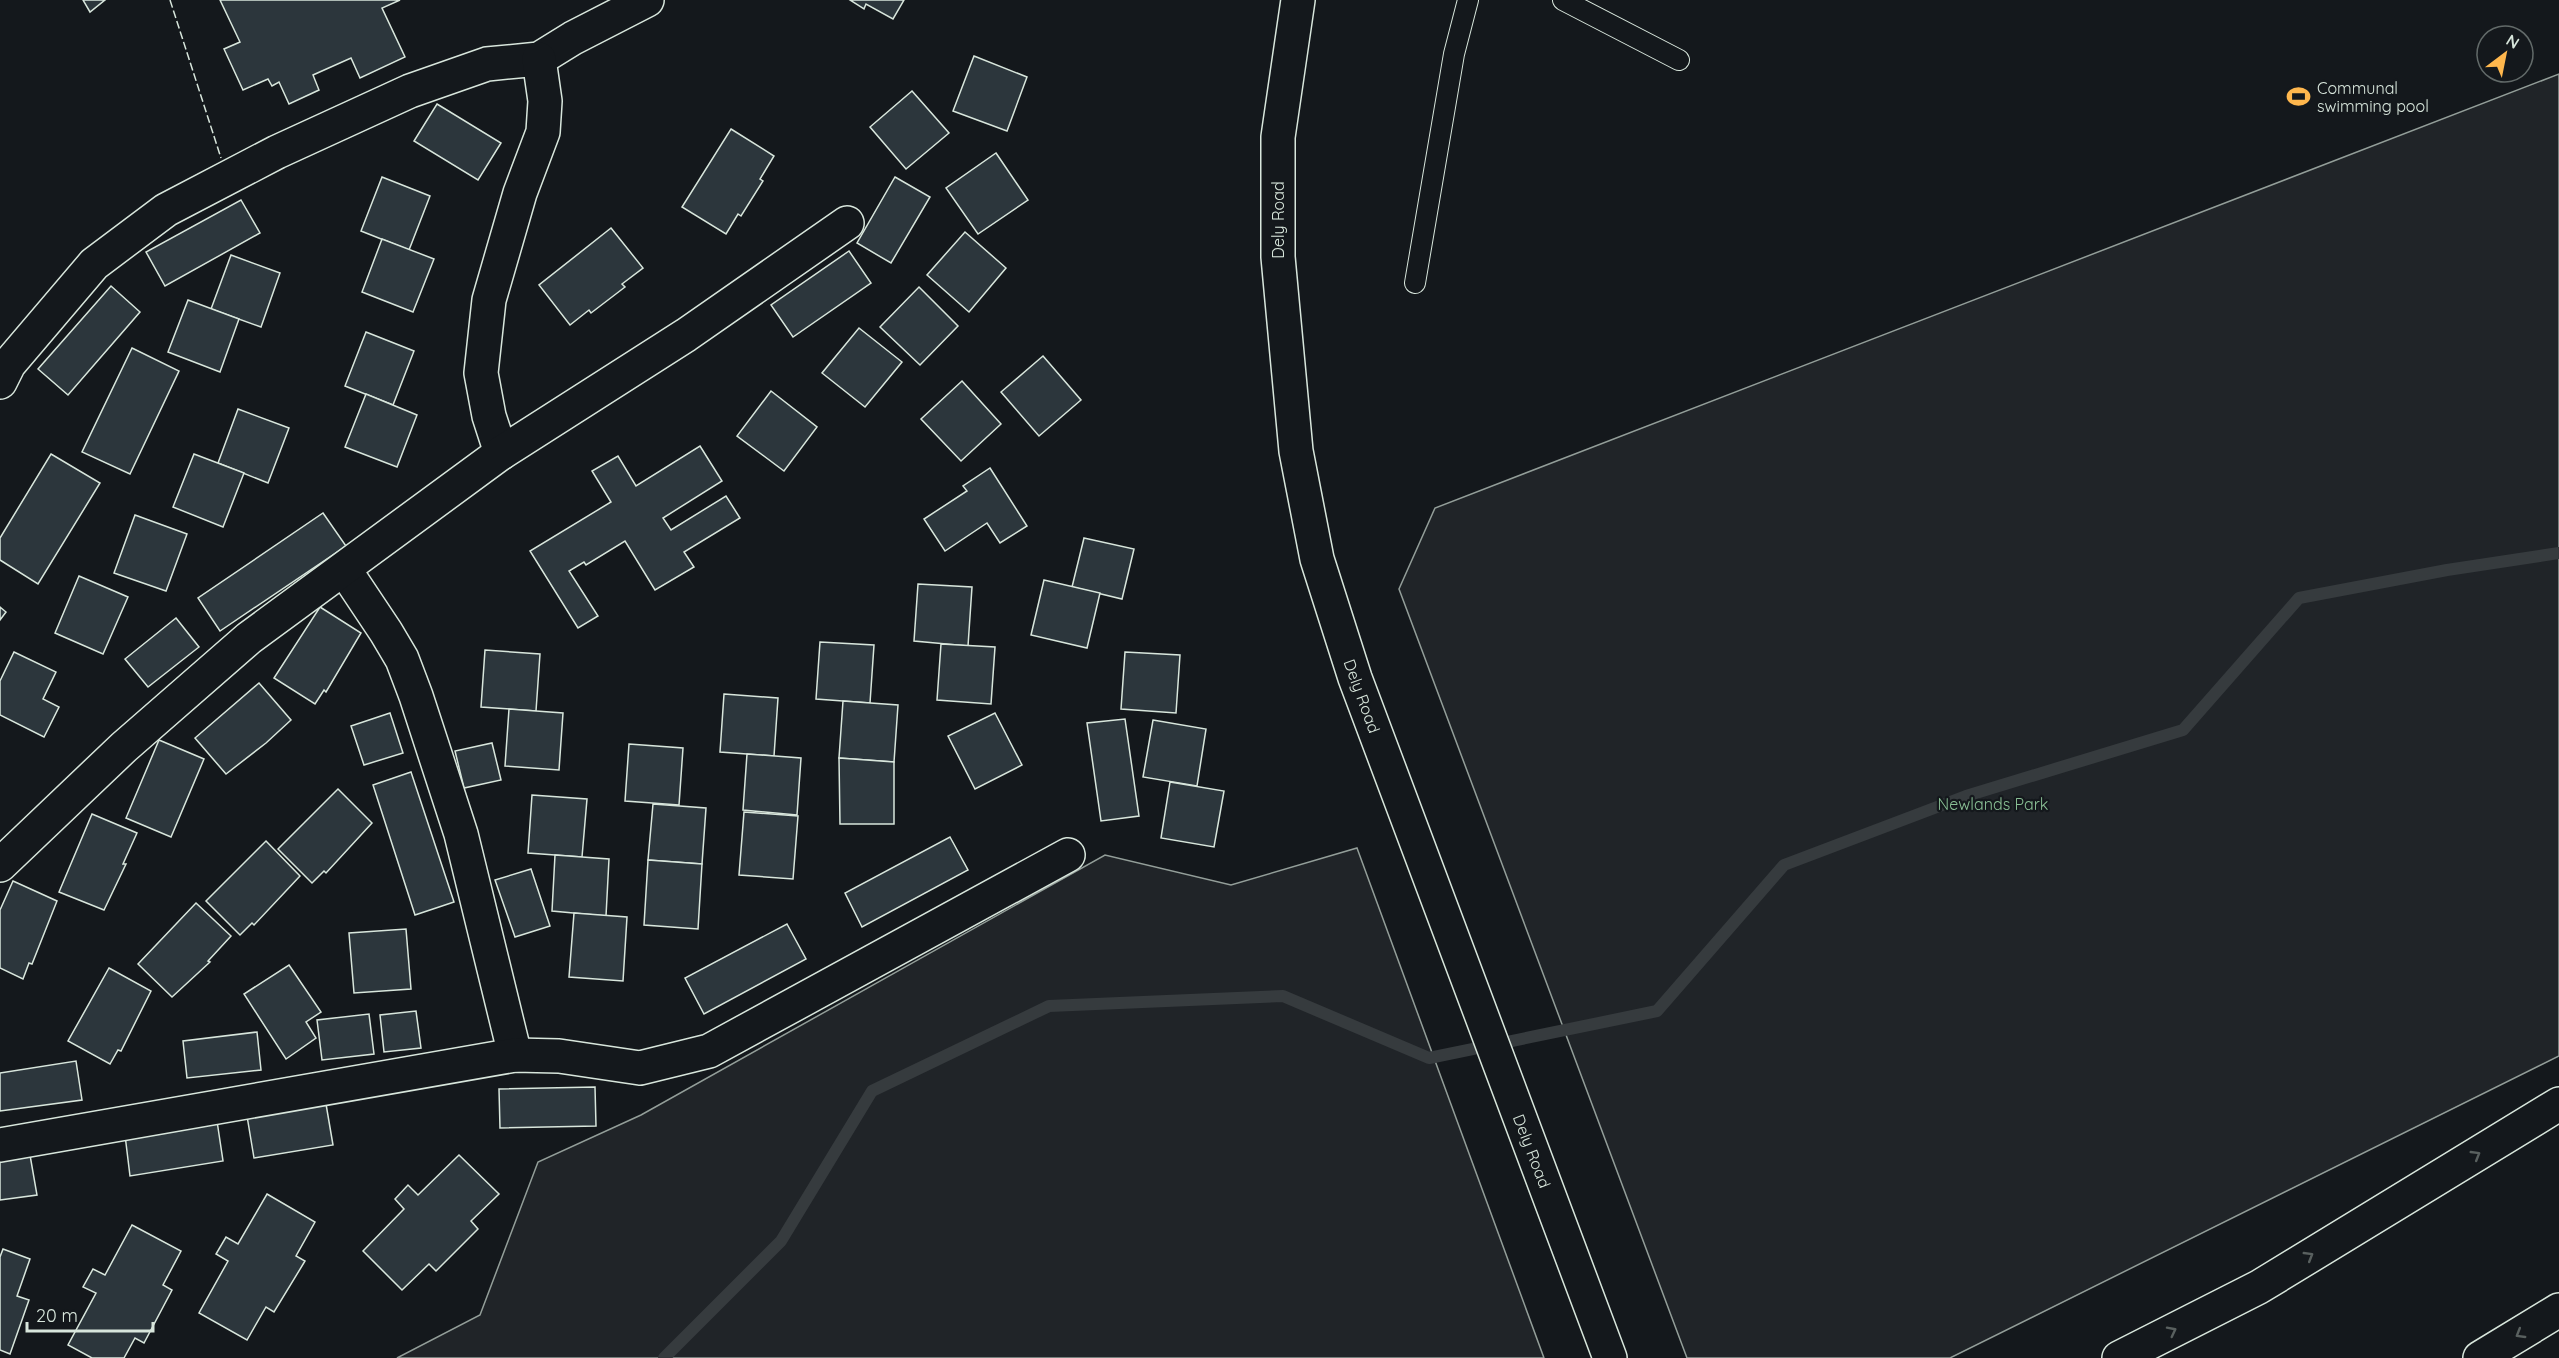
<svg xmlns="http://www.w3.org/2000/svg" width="2559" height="1358" font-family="Quicksand,sans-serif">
<rect width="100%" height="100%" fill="#14181c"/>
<g fill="#202428" stroke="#939e99" stroke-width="1.5">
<path d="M 2559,74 L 2559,1056 L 1950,1358 L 1687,1358 L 1399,589 L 1435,508 Z"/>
<path d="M 1357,848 L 1544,1358 L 397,1358 L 480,1315 L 538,1162 L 641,1115 L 1105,855 L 1231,885 Z"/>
</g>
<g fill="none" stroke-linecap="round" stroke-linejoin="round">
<path stroke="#363b3e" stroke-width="12" d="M 664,1358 L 781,1241 L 872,1091 L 1049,1006 L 1283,996 L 1429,1058 L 1657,1011 L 1784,865 L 1966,796 L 2183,730 L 2299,598 L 2447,570 L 2559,553"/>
</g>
<g fill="#2c363c" stroke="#d8e6dc" stroke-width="1.5">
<path d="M 83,0 L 105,0 L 90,12 Z"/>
<path d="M 220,0 L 400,0 L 382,8 L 405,57 L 360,78 L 351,58 L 313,75 L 319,90 L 289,104 L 279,82 L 272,86 L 268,79 L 243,90 L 224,49 L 240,42 Z"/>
<path d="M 850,0 L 904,0 L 893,19 L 866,4 L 864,9 Z"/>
<path d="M 974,56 L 1027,77 L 1007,131 L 953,111 Z"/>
<path d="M 912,91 L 949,133 L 906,169 L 870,127 Z"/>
<path d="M 437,104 L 501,143 L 478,180 L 414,141 Z"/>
<path d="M 731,129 L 774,156 L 760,179 L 763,181 L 741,216 L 738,214 L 726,234 L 682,207 Z"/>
<path d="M 996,153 L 1028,200 L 978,234 L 946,188 Z"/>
<path d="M 382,177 L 430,196 L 409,250 L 361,231 Z"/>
<path d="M 895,177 L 930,197 L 891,263 L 857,243 Z"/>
<path d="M 241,200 L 260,233 L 165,286 L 146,252 Z"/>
<path d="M 611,228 L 643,268 L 622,284 L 625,287 L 591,313 L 589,310 L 570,325 L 539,285 Z"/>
<path d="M 965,232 L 1006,268 L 969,312 L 927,275 Z"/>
<path d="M 382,239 L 434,259 L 413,312 L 362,292 Z"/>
<path d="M 849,251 L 871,283 L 793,337 L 771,305 Z"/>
<path d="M 231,255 L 280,273 L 261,327 L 211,309 Z"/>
<path d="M 111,286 L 140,312 L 68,395 L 38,369 Z"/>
<path d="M 919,287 L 958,326 L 920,365 L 880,327 Z"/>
<path d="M 188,300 L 239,319 L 220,372 L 168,352 Z"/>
<path d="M 859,328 L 902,362 L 865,407 L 822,373 Z"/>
<path d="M 366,332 L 414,351 L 393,405 L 345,386 Z"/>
<path d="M 132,348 L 179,371 L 130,474 L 82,452 Z"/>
<path d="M 1043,356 L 1081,400 L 1039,436 L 1001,392 Z"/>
<path d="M 962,381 L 1001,424 L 961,461 L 921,419 Z"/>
<path d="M 771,391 L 817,427 L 784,471 L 737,436 Z"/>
<path d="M 366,394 L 417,415 L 397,467 L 345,447 Z"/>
<path d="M 238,409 L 289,428 L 268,483 L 218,463 Z"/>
<path d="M 700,446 L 722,481 L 663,518 L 671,530 L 726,496 L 740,518 L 684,552 L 694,567 L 655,590 L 625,541 L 586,565 L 584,562 L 569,571 L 598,616 L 578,628 L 530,551 L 611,502 L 592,471 L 618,456 L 636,486 Z"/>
<path d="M 51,454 L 100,483 L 38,584 L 0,560 L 0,538 Z"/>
<path d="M 194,454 L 244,473 L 223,527 L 173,507 Z"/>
<path d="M 990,468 L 1027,526 L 1000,543 L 987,523 L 945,551 L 924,519 L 967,491 L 963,486 Z"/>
<path d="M 323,513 L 346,546 L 220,631 L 198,598 Z"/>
<path d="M 135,515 L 187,534 L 166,591 L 114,573 Z"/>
<path d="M 1084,538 L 1134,549 L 1122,599 L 1072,587 Z"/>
<path d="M 79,576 L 128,597 L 103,654 L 55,633 Z"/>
<path d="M 1044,580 L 1100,593 L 1087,648 L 1031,635 Z"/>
<path d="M 918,584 L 972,587 L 968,646 L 914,641 Z"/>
<path d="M 0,607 L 6,612 L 0,620 Z"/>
<path d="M 320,607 L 361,633 L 326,692 L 324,690 L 315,704 L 274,678 Z"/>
<path d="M 176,618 L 199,647 L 148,687 L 125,659 Z"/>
<path d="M 820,642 L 874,645 L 870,703 L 816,699 Z"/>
<path d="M 941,644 L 995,647 L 991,704 L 937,700 Z"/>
<path d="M 485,650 L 540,654 L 536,711 L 481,707 Z"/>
<path d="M 14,652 L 56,672 L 43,699 L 59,707 L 44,737 L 0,715 L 0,681 Z"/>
<path d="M 1125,652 L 1180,655 L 1176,713 L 1121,709 Z"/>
<path d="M 259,683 L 291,720 L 266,743 L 226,774 L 195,738 Z"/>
<path d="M 724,694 L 778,698 L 774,756 L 720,752 Z"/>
<path d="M 843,701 L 898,705 L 894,762 L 839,758 Z"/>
<path d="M 509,709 L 563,713 L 559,770 L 505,766 Z"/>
<path d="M 390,713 L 403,753 L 364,765 L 351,726 Z"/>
<path d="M 995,713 L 1022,765 L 975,789 L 948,736 Z"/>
<path d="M 1125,719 L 1139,816 L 1101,821 L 1087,723 Z"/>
<path d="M 1153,720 L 1206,729 L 1197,786 L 1143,777 Z"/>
<path d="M 159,740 L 204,759 L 171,837 L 126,818 Z"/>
<path d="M 492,743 L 501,780 L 464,788 L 455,751 Z"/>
<path d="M 629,744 L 683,748 L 679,805 L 625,801 Z"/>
<path d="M 747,754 L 801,758 L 797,815 L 743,810 Z"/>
<path d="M 839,758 L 894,762 L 894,824 L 840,824 Z"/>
<path d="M 411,772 L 454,902 L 415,915 L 373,785 Z"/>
<path d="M 1170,782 L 1224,791 L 1214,847 L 1161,838 Z"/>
<path d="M 338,789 L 372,823 L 326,873 L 324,871 L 312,883 L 278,849 Z"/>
<path d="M 532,795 L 587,799 L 582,857 L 528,853 Z"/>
<path d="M 653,804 L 706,808 L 702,864 L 648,860 Z"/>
<path d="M 744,812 L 798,816 L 793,879 L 739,875 Z"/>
<path d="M 92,814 L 137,833 L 123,864 L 126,864 L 104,910 L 59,892 Z"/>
<path d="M 950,837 L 968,870 L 862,927 L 845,893 Z"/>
<path d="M 266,841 L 300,876 L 254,925 L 252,923 L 240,935 L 206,901 Z"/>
<path d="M 555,855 L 609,859 L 606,916 L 552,911 Z"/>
<path d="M 648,860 L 702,864 L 698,929 L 644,925 Z"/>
<path d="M 531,869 L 550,926 L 515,937 L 495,880 Z"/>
<path d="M 13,881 L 57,901 L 32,964 L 29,963 L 23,979 L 0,968 L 0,910 Z"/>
<path d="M 196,903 L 231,936 L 208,961 L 210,962 L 172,997 L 138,964 Z"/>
<path d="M 574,913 L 627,917 L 623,981 L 569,977 Z"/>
<path d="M 787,924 L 806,959 L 704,1014 L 685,978 Z"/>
<path d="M 406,929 L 411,989 L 354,993 L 349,933 Z"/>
<path d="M 289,965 L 321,1012 L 306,1022 L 316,1038 L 286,1059 L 244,994 Z"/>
<path d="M 109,968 L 151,991 L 121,1051 L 118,1050 L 110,1064 L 68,1041 Z"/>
<path d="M 416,1011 L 421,1048 L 384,1052 L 380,1015 Z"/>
<path d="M 369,1014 L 374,1054 L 322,1060 L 317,1020 Z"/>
<path d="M 257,1032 L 261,1070 L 187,1078 L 183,1041 Z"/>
<path d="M 76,1061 L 82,1100 L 0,1111 L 0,1073 Z"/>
<path d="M 595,1087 L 596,1126 L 500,1128 L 499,1089 Z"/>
<path d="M 326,1104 L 333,1145 L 254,1158 L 247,1116 Z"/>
<path d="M 217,1121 L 223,1161 L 130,1176 L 125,1135 Z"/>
<path d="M 30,1155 L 37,1195 L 0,1200 L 0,1159 Z"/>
<path d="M 459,1155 L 499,1194 L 471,1221 L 478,1229 L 436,1271 L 429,1264 L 402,1290 L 363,1251 L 404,1209 L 395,1199 L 408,1185 L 418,1195 Z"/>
<path d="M 267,1194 L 315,1222 L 296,1256 L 305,1261 L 274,1312 L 266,1307 L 247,1340 L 199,1313 L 228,1261 L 216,1254 L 226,1237 L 238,1244 Z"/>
<path d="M 132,1225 L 181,1251 L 163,1285 L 172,1290 L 144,1343 L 135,1338 L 124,1358 L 92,1358 L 68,1345 L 96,1293 L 83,1287 L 93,1269 L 105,1275 Z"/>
<path d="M 3,1249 L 30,1259 L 17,1296 L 29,1300 L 10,1354 L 0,1350 L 0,1257 Z"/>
</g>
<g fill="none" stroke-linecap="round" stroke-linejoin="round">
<defs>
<g id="service">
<path d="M 1563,0 L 1679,60"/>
<path d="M 1415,283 L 1454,54 L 1468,0"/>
</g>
<g id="minor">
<path d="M 0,382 L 9,364 L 94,264 L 166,210 L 277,152 L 410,91 L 487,64 L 539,59 L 573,38 L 647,0"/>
<path d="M 501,453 L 489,416 L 481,373 L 489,300 L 520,193 L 543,132 L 545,101 L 539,59"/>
<path d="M 344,569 L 386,632 L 402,659 L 416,696 L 461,834 L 515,1055"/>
<path d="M 0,865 L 124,747 L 249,638 L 501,453 L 686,335 L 847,223"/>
<path d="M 0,1145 L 515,1055 L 559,1056 L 640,1068 L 709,1051 L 1068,855"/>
</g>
<path id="tertiary" d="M 1298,0 L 1278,137 L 1278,257 L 1296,451 L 1317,559 L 1355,678 L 1610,1358"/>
<g id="motorway">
<path d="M 2119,1358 L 2259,1287 L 2559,1104"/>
<path d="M 2480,1358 L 2559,1310"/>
</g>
</defs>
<use href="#service" stroke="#d8e6dc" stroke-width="22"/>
<use href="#minor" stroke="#d8e6dc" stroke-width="36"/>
<use href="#tertiary" stroke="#d8e6dc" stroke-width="36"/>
<use href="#motorway" stroke="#d8e6dc" stroke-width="36"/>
<use href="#service" stroke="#14181c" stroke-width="20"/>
<use href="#minor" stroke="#14181c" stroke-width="33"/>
<use href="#tertiary" stroke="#14181c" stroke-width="33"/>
<use href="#motorway" stroke="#14181c" stroke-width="33"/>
<path stroke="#d8e6dc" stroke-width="1.5" stroke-dasharray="8 3" stroke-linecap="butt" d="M 170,0 L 221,158"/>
</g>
<defs><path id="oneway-chevron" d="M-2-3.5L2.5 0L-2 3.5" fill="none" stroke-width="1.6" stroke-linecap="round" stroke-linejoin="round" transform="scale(1.5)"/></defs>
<g stroke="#59605f">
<use href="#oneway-chevron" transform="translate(2476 1155) rotate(-31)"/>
<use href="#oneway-chevron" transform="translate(2309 1256) rotate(-31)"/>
<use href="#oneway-chevron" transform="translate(2172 1331) rotate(-27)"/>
<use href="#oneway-chevron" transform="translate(2520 1334) rotate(149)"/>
</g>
<defs>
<symbol id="stadium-bare" viewBox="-9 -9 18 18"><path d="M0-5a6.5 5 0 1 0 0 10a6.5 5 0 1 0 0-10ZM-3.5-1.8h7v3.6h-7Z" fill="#ffb74d" stroke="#14181c" stroke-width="2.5" paint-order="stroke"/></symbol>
</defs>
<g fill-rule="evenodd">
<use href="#stadium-bare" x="2282" y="80" width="33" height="33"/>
</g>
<g text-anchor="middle" stroke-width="4.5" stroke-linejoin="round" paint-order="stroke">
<g font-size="16" fill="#d8e6dc" stroke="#14181c" text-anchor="start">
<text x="2317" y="94">Communal<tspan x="2317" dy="18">swimming pool</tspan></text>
</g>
<g font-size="16" fill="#d8e6dc" stroke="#14181c">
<text transform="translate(1278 220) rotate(-90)" y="6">Dely Road</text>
<text transform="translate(1362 696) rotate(70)" y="6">Dely Road</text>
<text transform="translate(1532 1151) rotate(69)" y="6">Dely Road</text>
</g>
<g font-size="16" fill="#8ac095" stroke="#14181c">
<text x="1993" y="810">Newlands Park</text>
</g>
</g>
<g transform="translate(2505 54) rotate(32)"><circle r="28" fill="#14181c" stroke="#626a69" stroke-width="1.5"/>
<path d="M0-4.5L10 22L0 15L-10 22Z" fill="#ffb74d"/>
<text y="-9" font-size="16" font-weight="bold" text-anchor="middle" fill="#d8e6dc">N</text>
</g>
<path d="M27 1322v9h126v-9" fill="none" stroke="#d8e6dc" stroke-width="3"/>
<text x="36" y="1322" font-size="18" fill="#d8e6dc" stroke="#14181c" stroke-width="4.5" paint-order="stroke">20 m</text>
</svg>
